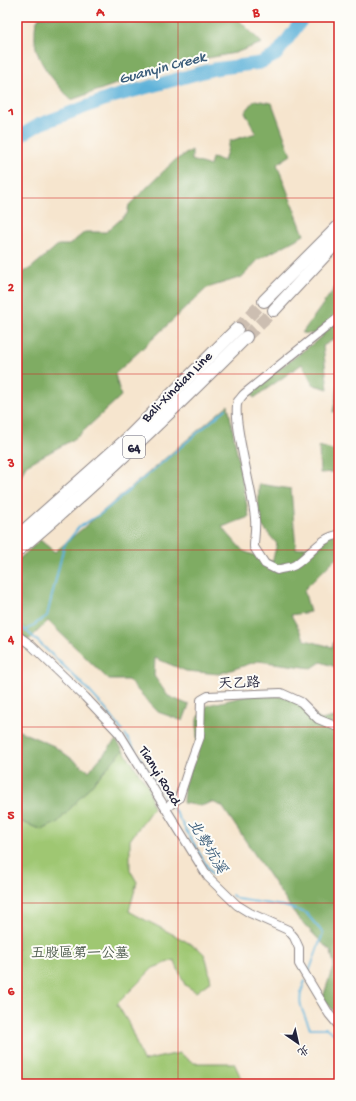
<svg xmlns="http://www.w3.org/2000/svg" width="356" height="1101" font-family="'Gochi Hand','LXGW WenKai TC',sans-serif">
<rect width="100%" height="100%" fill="#fdfcf7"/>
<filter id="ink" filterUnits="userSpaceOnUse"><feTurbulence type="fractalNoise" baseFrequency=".025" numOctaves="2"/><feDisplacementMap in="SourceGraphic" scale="8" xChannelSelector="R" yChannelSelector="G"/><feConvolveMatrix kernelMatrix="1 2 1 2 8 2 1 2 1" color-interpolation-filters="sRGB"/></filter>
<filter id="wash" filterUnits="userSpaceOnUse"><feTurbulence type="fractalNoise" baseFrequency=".012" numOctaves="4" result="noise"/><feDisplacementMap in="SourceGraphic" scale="16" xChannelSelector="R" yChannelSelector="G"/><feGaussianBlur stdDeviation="0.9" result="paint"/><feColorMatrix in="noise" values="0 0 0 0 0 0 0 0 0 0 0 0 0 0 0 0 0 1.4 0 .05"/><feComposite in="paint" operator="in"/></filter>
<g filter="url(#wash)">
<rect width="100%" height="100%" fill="#f6e5ce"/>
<path fill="#9fc772" stroke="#607456" d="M 123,750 L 148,786 L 153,808 L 130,840 L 130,870 L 137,882 L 129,911 C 143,920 198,945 204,954 C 208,961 209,974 211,981 L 196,992 L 185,985 L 174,960 L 153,968 L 117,1004 L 129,1024 L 143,1061 L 179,1053 L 194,1063 L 234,1063 L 244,1084 L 17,1084 L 17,820 L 42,830 L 58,822 Z"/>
<g fill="#7fac64" stroke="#506750">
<path d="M 40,17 L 233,17 L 238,19 L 262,43 L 235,53 L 170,65 L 71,100 C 55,81 33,61 35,34 C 35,27 35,22 40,17 Z"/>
<path d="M 255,100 L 272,103 L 291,155 L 277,164 L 304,235 L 258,260 L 242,277 L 207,288 L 115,374 L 121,396 L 76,438 L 26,465 L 17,485 L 17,276 L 31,268 L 58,245 L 69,245 L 85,232 L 106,232 L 127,214 L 129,205 L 174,161 L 192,150 L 192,160 L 210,166 L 212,158 L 224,161 L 230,141 L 256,133 L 245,112 Z"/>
<path d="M 339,282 L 339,336 L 323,346 L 328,389 L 314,385 L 302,364 L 254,398 L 250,391 L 324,335 L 302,333 Z"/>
<path d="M 339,382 L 339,411 L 333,412 Z"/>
<path d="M 228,405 L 249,517 L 222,527 L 243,551 L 272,562 L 277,544 L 258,521 L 259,484 L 291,489 L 296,549 L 315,545 L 339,523 L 339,558 L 334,560 L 304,590 L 310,612 L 291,615 L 305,640 L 332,647 L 339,630 L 339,668 L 321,662 L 312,668 L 258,661 L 219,674 L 186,671 L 155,658 L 154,676 L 168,696 L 189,705 L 183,721 L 158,712 L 128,680 L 109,680 L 48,621 L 29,640 L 17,635 L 17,561 L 40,540 L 55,552 Z"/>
<path d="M 319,446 L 339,452 L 339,476 L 334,472 L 320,473 Z"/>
<path d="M 260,693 L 290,698 L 321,720 L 339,716 L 339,1019 L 323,997 L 334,964 L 331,952 L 297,917 L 222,806 L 212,802 L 201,806 L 183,803 L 184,785 L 197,755 L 197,719 L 208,705 Z"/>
<path d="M 17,730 L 54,746 L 89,771 L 116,740 L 123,750 L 58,822 L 42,830 L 17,820 Z"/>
</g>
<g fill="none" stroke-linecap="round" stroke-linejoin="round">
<g stroke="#5eb2d9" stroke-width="2">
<path d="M 17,625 C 29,631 38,642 48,651 C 74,676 102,701 122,731"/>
<path d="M 25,631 L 47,616 L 64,546 L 79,527 L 102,513 L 226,409"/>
<path d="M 125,734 L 169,803"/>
<path d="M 172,806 L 212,875"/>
<path d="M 232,895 L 237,899 L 284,906 L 306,913 L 323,933 L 308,975"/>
<path d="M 305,981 C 296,1002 301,1008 310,1028 L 326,1028 L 339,1037"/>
</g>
<path stroke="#5eb2d9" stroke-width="13" d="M 17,138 L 40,124 L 112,97 L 214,69 L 260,63 L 276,55 L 304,17"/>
</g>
</g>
<g filter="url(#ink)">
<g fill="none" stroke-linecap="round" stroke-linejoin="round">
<g stroke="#ccbeb1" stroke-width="12" stroke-dasharray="12 6" stroke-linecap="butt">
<path d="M 237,329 L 264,301"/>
<path d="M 246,337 L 274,310"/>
</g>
<defs>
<g id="minor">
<path d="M 339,317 L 244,394 C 242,396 240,399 238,401 C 231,417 254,496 255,519 C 256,528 254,538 254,547 L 265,564 L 277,570 C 283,568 290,568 295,565 C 309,556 322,536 339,535"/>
<path d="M 17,635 L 31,645 L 85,697 L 119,733 L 208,877 L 237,905 L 250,913 L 288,930 L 294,937 L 299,948 L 299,964 L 329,1014 L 339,1026"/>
<path d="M 166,808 L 179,798 L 190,764 L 200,737 L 201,700 L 208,696 L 281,693 L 301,702 L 318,719 L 335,726 L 339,726"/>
</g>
<g id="highway">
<path d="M 264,301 L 339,226"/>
<path d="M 274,310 L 339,240"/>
<path d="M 17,537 L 127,439 L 237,329"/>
<path d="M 17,551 C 97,484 172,411 246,337"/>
</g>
</defs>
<use href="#minor" stroke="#8c8484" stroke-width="10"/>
<use href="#highway" stroke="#8c8484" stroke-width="14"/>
<use href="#minor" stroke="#fff" stroke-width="8"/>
<use href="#highway" stroke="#fff" stroke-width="12"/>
</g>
</g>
<path fill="none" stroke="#d62828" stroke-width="1" stroke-opacity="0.55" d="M 178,17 L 178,1084M 17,198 L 339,198M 17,374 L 339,374M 17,550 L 339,550M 17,727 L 339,727M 17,903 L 339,903"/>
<g text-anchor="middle" stroke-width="4" stroke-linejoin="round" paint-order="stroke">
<rect fill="#fdfcf7" stroke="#646373" stroke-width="1" x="123" y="436" width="22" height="22" rx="3"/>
<g font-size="13" font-weight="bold" fill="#22223b">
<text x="134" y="452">64</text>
</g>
<g font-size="14" fill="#22223b" stroke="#fdfcf7">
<text transform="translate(176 386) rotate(-45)" y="5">Bali-Xindian Line</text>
<text transform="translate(239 682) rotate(-2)" y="5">天乙路</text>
<text transform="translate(161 775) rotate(58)" y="5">Tianyi Road</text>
</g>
<g font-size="14" fill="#4e5c4e" stroke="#fdfcf7">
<text x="80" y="957">五股區第一公墓</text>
</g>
<g font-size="15" font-style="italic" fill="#3a5c7a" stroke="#fdfcf7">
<text transform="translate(162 67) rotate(-15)" y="5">Guanyin Creek</text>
<text transform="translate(208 846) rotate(59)" y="5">北勢坑溪</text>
</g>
</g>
<rect width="356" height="1101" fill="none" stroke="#fdfcf7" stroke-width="44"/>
<g transform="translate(298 1043) rotate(146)" stroke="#fdfcf7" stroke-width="3" paint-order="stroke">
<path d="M0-3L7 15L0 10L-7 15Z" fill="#22223b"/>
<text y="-6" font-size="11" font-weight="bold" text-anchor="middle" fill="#22223b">北</text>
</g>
<rect x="22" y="22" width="312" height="1057" fill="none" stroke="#d62828" stroke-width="1.5"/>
<g font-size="13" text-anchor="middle" font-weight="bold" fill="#d62828">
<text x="100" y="16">A</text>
<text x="256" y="16">B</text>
<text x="11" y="115">1</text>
<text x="11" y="291">2</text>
<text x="11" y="467">3</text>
<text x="11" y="643">4</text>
<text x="11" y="819">5</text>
<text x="11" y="995">6</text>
</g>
</svg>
